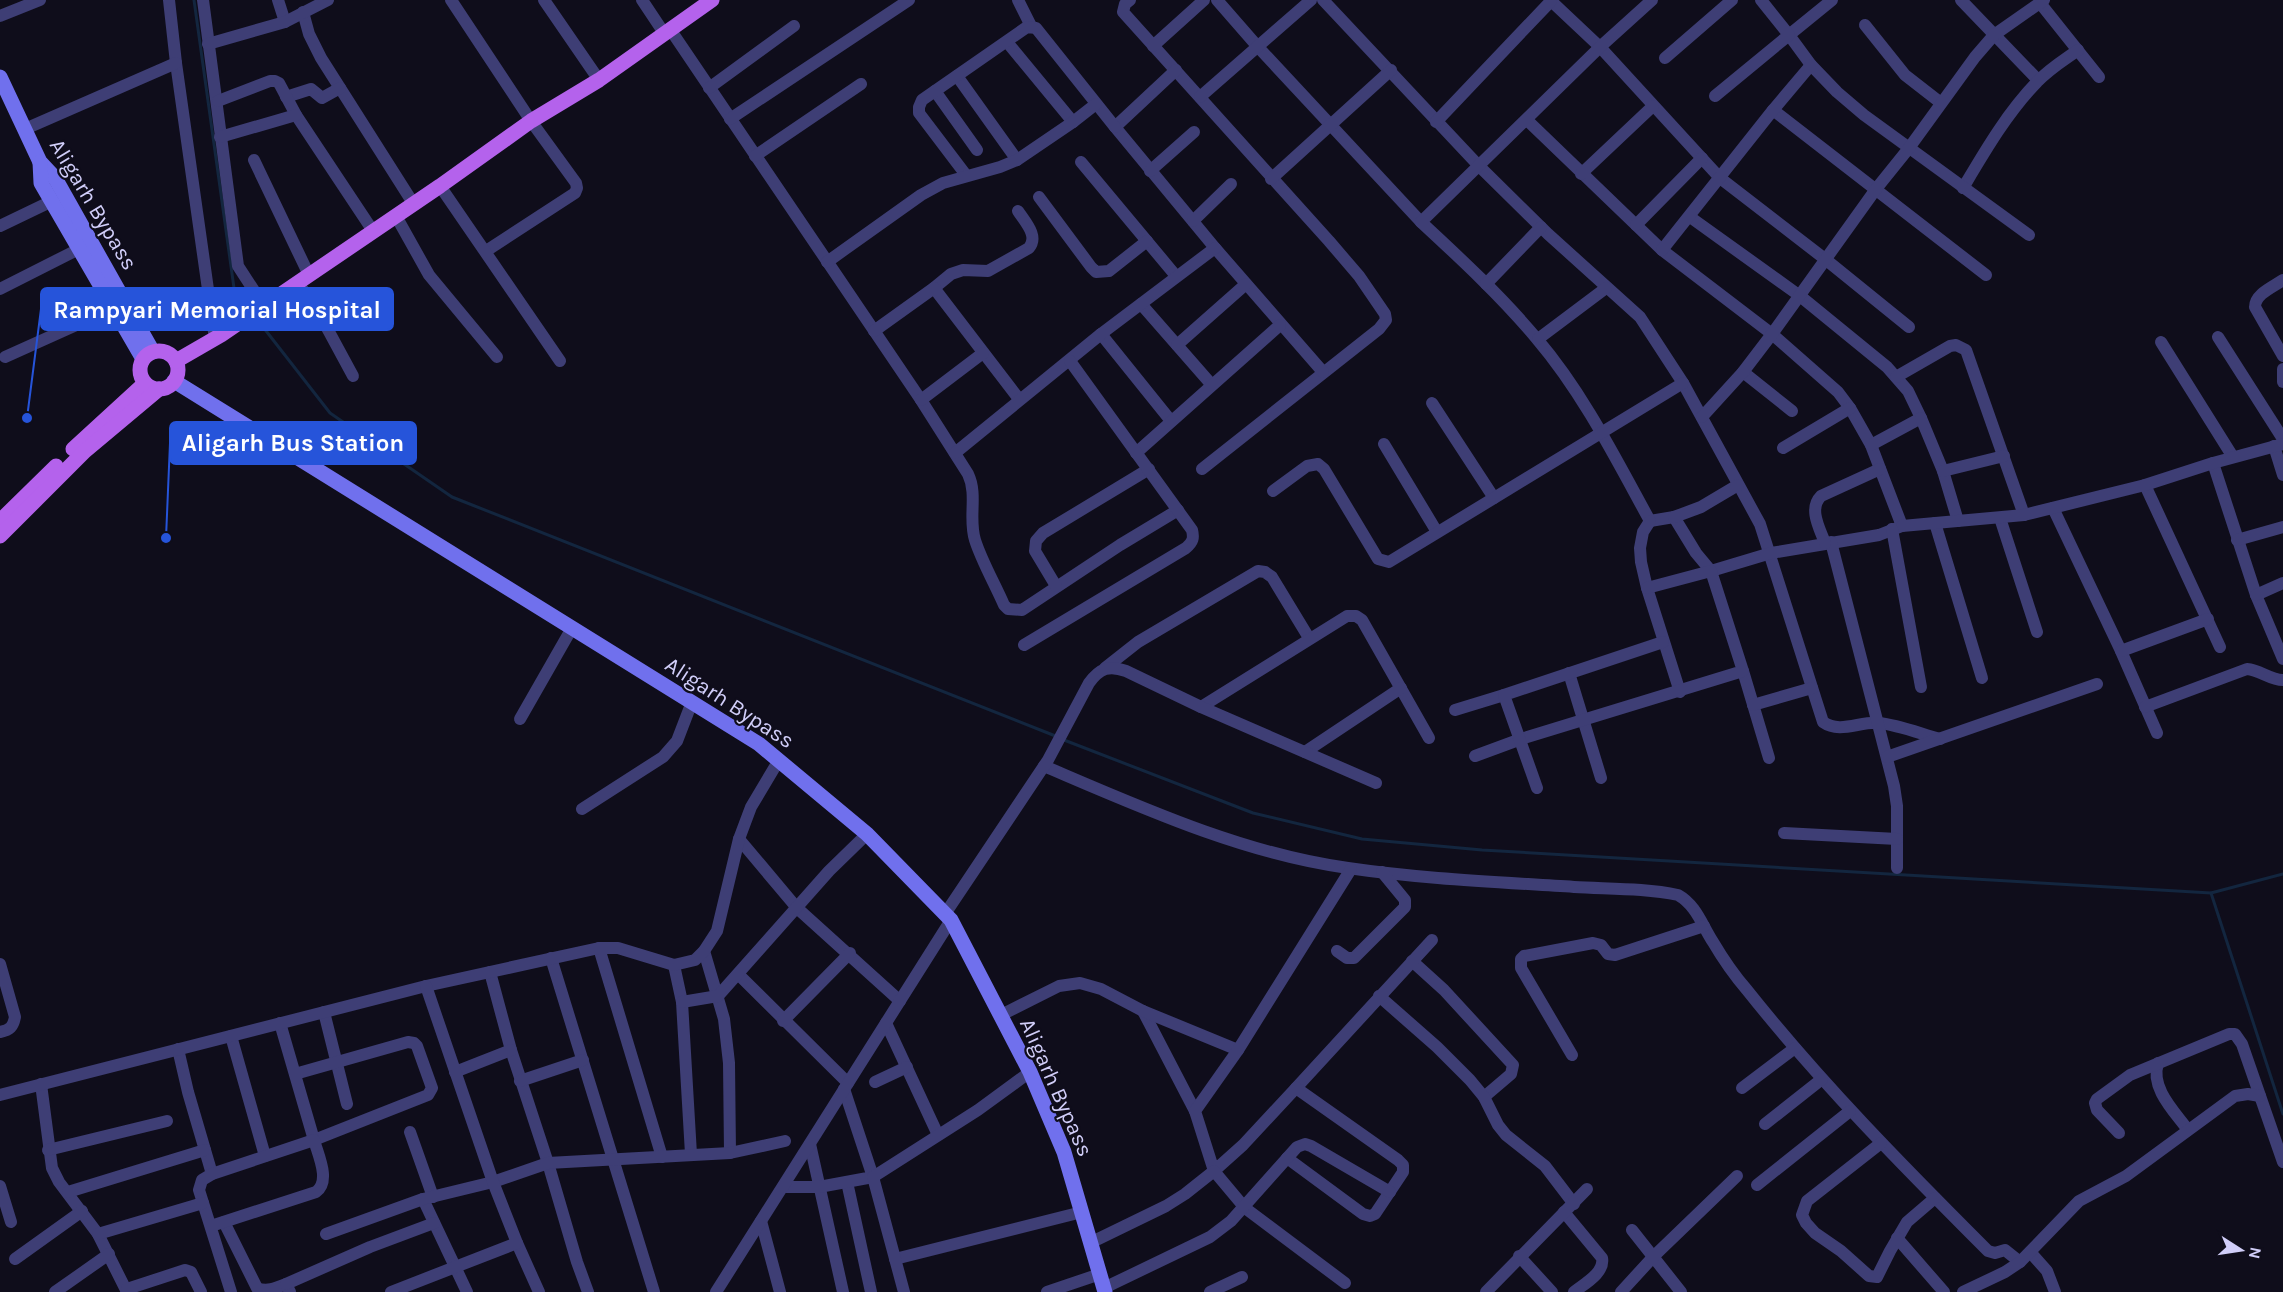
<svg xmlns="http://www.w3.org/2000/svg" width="2283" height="1292" font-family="Karla,sans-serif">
<rect width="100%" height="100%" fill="#0f0d1b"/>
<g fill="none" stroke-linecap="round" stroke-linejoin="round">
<g stroke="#13263f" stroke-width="3">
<path d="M 194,0 L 234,288 L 251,310"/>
<path d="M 256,318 L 330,413 L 452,497 L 1058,737"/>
<path d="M 1064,740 L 1253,813 L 1362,839 L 1482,850 L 2211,893 L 2283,874"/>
<path d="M 2211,893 L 2283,1114"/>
</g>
<g stroke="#3e3e75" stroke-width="12">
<path d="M 169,0 L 176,63 L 215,339"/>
<path d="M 203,0 L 238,266 L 264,306"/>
<path d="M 278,0 L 285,22"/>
<path d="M 451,0 L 531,121 L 576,183 L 577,188 L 575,193 L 486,251"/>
<path d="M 544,0 L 599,80"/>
<path d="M 642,0 L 664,33"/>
<path d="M 1018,0 L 1031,26"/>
<path d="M 1130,0 L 1125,4 L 1123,12 L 1329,241 L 1359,276 L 1385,314 L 1386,320 L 1379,329 L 1202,469"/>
<path d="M 1217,0 L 1258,47 L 1421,222"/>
<path d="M 1323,0 L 1479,166 L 1548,234 L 1640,317 L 1683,383 L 1760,524 L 1823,722 C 1840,734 1860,721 1879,723 C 1899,725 1921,734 1940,739"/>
<path d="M 1550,0 L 1600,47 L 1720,178 L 1825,259 L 1909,327"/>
<path d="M 1961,0 L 2038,80"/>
<path d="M 2040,3 L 2099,77"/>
<path d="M 303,12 L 309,34 L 321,58 L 413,203"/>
<path d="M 0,16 L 40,0"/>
<path d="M 1865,25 L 1905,75 L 1941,103"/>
<path d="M 670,29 L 921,400 L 968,474 C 978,495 968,518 975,540 C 982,562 995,584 1004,605 L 1008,609 L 1022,610 L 1120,545 L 1178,510"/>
<path d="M 1007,42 L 1073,122"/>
<path d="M 208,44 L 285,22 L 328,0"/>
<path d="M 1153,46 L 1204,0"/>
<path d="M 1665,58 L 1732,0"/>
<path d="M 1811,65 L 1789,35 L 1832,0"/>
<path d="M 1176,70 L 1115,127 L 1215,248 L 1323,372"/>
<path d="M 957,76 L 1017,160"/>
<path d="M 709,88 L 794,26"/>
<path d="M 935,91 L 977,150"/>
<path d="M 1715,96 L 1789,35 L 1761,0"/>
<path d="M 286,97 L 311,89 L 322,98 L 340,88"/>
<path d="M 1200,97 L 1311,0"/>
<path d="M 218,101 L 270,81 L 275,81 L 279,83 L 296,115 L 373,231"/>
<path d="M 1773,110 L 1986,275"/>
<path d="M 730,119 L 909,0"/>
<path d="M 1527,120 L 1662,250 L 1772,334 L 1838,392 L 1850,408 L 1871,445 L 1902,526 L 1879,535 L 1771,553 L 1711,571 L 1696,553 L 1674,517 L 1650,521 C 1616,459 1583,393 1537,339 C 1502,297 1461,259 1421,222 L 1600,47 L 1652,0"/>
<path d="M 1436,122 L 1551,1"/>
<path d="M 25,129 L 176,63"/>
<path d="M 220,137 L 296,115"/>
<path d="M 755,156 L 861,84"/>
<path d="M 254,160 L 309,275"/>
<path d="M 1081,162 L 1176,276"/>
<path d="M 1150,171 L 1194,132"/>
<path d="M 1581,174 L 1653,106"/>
<path d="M 966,175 L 919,113 L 919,107 L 922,100 L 1027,27 L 1036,28 L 1115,127"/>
<path d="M 1271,179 L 1391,70"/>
<path d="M 440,186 L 560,361"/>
<path d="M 1963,188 C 1985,151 2007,113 2037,82 C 2049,69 2064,60 2078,50"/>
<path d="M 1039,197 L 1091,267 L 1096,272 L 1109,271 L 1147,241"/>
<path d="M 396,216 L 429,275 L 497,357"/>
<path d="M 1690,217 L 1800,296 L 1887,367 L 1908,391 L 1921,418 L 1871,445"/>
<path d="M 1193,221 L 1231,184"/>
<path d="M 1636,225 L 1702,158"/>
<path d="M 0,226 L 52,201"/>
<path d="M 1662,250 L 1773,110 L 1811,65 L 1837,92 L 1864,115 L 2029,235"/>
<path d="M 827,262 L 921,195 L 943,183 L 1000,167 L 1017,160 L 1073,122 L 1096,104"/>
<path d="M 2283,280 C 2273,287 2255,294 2255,307 L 2283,356"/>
<path d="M 298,283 L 320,315 L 353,376"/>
<path d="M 1486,284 L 1541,227"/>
<path d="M 934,288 L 951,274 L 963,270 L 988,271 L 1029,248 C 1039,236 1025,222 1018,211"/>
<path d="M 0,289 L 79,249"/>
<path d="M 1141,304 L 1211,384"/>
<path d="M 874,331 L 934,288 L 1019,399"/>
<path d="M 1101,334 L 1171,421"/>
<path d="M 2218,337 L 2283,439"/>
<path d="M 1538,339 L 1606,288"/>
<path d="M 2161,342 L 2233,457"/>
<path d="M 1177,345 L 1246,284"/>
<path d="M 5,357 L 114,308"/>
<path d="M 2283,369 L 2283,382"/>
<path d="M 1743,372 L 1792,411"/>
<path d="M 1896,377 L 1950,346 L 1956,345 L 1966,350 L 2024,515"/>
<path d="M 921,400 L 983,353"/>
<path d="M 1432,403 L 1494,498"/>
<path d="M 1702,417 L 1743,372 L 1772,334 L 1876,189 L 1909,148 L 1975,57 L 1994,35 L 2044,0"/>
<path d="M 1921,418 L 1943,471 L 1958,521"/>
<path d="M 1384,444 L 1437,532"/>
<path d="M 2274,446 L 2283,475"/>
<path d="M 1783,448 L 1850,408"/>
<path d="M 955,453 L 1101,334 L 1215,248"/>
<path d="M 1136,453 L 1280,325"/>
<path d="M 2213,463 L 2256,595 L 2283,659"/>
<path d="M 1943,471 L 2004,456"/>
<path d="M 2145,485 L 2220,647"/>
<path d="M 1273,491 L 1307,466 L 1318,464 L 1324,469 L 1378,559 L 1389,562 L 1683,383"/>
<path d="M 2053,508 L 2121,651 L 2157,733"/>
<path d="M 1674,517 L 1701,507 L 1738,485"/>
<path d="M 2000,518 L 2037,632"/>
<path d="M 1650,521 L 1643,532 L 1640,548 L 1641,562 L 1647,588 L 1680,692"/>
<path d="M 1935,523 L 1982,678"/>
<path d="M 1902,526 L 2024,515 L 2145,485 L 2213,463 L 2283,444"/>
<path d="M 1892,529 L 1921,687"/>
<path d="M 2237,540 L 2283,527"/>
<path d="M 1831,542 L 1894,786 L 1897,806 L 1897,868"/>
<path d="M 1825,543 C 1820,529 1808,509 1821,496 L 1880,469"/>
<path d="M 1056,586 L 1035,551 L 1036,541 L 1043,533 L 1149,469"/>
<path d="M 2256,595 L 2283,583"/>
<path d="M 1024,645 L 1186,548 C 1193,542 1194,538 1192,530 L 1070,361"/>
<path d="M 2121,651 L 2208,619"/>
<path d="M 1105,668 L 1138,642 L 1258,571 L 1265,572 L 1272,577 L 1309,638"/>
<path d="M 1743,671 L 1769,758"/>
<path d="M 1569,673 L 1601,778"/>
<path d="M 1753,705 L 1812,688"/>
<path d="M 1201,707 L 1347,616 L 1356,616 L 1362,620 L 1429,738"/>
<path d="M 2145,707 L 2247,669 C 2260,670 2270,680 2283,680"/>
<path d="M 1455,710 L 1504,695"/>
<path d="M 520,719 L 572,628"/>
<path d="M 1305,752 L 1401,688"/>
<path d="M 1475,756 L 1521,739 L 1743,671 L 1711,571 L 1647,588"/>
<path d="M 1887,757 L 2097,684"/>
<path d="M 1044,766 C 1140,807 1244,854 1348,868 C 1423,879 1499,882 1574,887 C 1608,889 1645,888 1678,895 C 1696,905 1702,925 1713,942 C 1723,959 1734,975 1747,990 C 1821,1083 1904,1167 1988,1251 L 1995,1253 L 2005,1250 L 2020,1262"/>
<path d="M 1537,788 L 1504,695 L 1663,642"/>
<path d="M 582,809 L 663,757 L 677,741 L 692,702"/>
<path d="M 1784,833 L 1897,839"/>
<path d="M 739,839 L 797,908 L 900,1001"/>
<path d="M 945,914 L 1048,760 L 1089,683 C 1100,668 1109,665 1126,671 L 1201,707 L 1376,783"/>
<path d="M 599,948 L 662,1157"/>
<path d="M 704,951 L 724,1019 L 729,1063 L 730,1153"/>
<path d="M 1337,951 L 1347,958 L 1354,958 L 1405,907 L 1405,900 L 1382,872"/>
<path d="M 551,958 L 654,1292"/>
<path d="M 1412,961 L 1444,990 L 1513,1065 L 1511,1074 L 1484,1097"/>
<path d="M 0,964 L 15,1017 C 13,1027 10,1030 0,1032"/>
<path d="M 674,965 L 682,1002 L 691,1154"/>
<path d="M 490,972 L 511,1050 L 548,1163 L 577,1262 L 588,1292"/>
<path d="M 739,975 L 848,1083"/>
<path d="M 1379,996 L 1437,1047 L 1470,1080 L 1484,1097 L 1498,1125 L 1506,1135 L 1545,1166 L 1574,1204"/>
<path d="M 682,1002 L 718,996 L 829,871 L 867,834"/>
<path d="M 1143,1011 L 1195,1111"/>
<path d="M 324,1012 L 347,1104"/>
<path d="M 1001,1015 L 1059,986 L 1080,983 L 1101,989 L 1143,1011 L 1238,1050"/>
<path d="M 783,1021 L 850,953"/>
<path d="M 280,1023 L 314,1140 L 428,1095 L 432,1088 L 417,1046 L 414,1043 L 408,1042 L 295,1074"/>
<path d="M 886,1023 L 938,1135"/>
<path d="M 231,1036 L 265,1156"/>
<path d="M 178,1049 L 188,1092 L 212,1174"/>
<path d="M 1572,1055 L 1521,968 L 1521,959 L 1524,956 L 1593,943 L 1601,945 L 1608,954 L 1615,955 L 1704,926"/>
<path d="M 2158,1063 C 2150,1088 2174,1111 2188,1130"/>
<path d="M 455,1072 L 511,1050"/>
<path d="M 520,1081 L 583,1060"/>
<path d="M 875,1082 L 907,1067"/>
<path d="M 41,1084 L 52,1168 L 59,1182 L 98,1234 L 127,1292"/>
<path d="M 1296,1088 L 1432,940"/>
<path d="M 1742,1088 L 1795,1048"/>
<path d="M 0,1095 L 426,986 L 599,948 L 618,948 L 674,965 L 695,960 L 704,951 L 717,931 L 739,839 L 751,807 L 779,760"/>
<path d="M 1765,1124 L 1822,1079"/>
<path d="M 410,1132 L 433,1197"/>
<path d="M 2119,1133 L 2097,1110 L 2095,1103 L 2097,1099 L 2130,1075 L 2229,1034 L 2235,1034 L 2242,1044 L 2283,1162"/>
<path d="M 1881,1143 L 1807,1201 L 1802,1215 L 1806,1223 L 1815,1233 L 1841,1251 L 1869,1276 L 1877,1277 L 1890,1251 L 1907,1222 L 1935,1198"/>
<path d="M 810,1144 L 843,1292"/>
<path d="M 48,1150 L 167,1121"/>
<path d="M 1287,1158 L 1363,1214 L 1370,1216 L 1375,1214 L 1403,1172 L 1403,1165 L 1398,1160 L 1296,1088 L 1243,1145 L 1214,1171 L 1195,1111 L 1238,1050 L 1351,869"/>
<path d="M 847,1182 L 871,1292"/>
<path d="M 1757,1185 L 1850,1111"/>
<path d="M 0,1186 L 11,1222"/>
<path d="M 783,1187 L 819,1187 L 873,1177 L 844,1089"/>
<path d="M 68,1192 L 205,1150"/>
<path d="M 423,1199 L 467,1292"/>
<path d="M 1564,1212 L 1602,1258 C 1605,1273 1584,1284 1574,1292"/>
<path d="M 761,1221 L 780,1292"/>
<path d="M 224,1222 L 257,1288 C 267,1292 276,1288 286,1284 L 290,1292"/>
<path d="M 211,1226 L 316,1192 C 331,1181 318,1155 314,1140 L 212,1174 L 202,1180 L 199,1190 L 231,1292"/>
<path d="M 1632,1230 L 1681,1292"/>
<path d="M 98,1234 L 203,1203"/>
<path d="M 326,1234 L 423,1199 L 493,1182 L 548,1163 L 730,1153 L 785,1141"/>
<path d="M 1897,1238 L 1944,1292"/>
<path d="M 1092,1242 L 1166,1206 L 1185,1194 L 1214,1171 L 1245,1208 L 1345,1283"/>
<path d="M 517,1243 L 539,1292"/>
<path d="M 2031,1253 L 2047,1271 L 2055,1292"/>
<path d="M 1519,1256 L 1552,1292"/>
<path d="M 15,1259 L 82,1211"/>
<path d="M 895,1259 L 1082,1212"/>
<path d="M 286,1284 L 370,1247 L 434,1223"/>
<path d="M 1104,1288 L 1210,1237 L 1231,1221 L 1297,1147 L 1305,1144 L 1311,1146 L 1390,1192"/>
<path d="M 127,1289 L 185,1270 L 191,1272 L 201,1292"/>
<path d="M 55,1292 L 109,1254"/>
<path d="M 391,1292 L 517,1243 L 493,1182 L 426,986"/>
<path d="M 716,1292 L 951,920"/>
<path d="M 904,1292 L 873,1177 L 978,1110 L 1030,1072"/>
<path d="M 1047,1292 L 1100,1274"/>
<path d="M 1210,1292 L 1242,1277"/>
<path d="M 1486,1292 L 1587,1189"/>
<path d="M 1621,1292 L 1654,1256 L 1737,1176"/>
<path d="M 1963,1292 L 2005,1272 L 2020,1262 L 2079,1201 L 2126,1176 L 2235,1096 L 2248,1094 L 2260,1096"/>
</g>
<g stroke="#7070ed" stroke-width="15">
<path d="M 0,77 L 40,162 L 55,178 L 64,194 L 153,352"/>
<path d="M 40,162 L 41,183 L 143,359"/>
<path d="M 174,381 L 759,744 L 867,834 L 951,920 L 1030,1072 L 1064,1152 L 1105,1292"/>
</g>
<g stroke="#b462ec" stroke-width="15">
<circle cx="159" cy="370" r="19"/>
<path d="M 176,361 L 221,335 L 440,186 L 531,121 L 599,80 L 712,0"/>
<path d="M 73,449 L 145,383"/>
<path d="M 0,521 L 56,466"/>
<path d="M 0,536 L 85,451 L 159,389"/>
</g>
</g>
<g text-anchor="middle" stroke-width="4.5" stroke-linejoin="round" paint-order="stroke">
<g font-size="22" fill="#d1cef9" stroke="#0f0d1b">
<text transform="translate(94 204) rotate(59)" y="8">Aligarh Bypass</text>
<text transform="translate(730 702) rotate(33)" y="8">Aligarh Bypass</text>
<text transform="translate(1057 1087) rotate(66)" y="8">Aligarh Bypass</text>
</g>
</g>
<path fill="none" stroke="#2654da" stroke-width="2" d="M27 418L41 309M166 538L170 443"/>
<g fill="#2654da" stroke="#0f0d1b" stroke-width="2">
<circle cx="27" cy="418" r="6"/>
<circle cx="166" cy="538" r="6"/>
</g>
<g fill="#2654da" stroke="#2654da" stroke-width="2">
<rect x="41" y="288" width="352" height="42" rx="6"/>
<rect x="170" y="422" width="246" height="42" rx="6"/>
</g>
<g font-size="24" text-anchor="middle" font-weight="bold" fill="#fff">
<text x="217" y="318">Rampyari Memorial Hospital</text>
<text x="293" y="451">Aligarh Bus Station</text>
</g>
<g transform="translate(2241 1250) rotate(102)" stroke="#0f0d1b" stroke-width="4.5" paint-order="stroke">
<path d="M0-4.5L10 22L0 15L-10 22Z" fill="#d1cef9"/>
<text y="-9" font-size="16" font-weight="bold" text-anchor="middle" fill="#d1cef9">N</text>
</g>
</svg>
